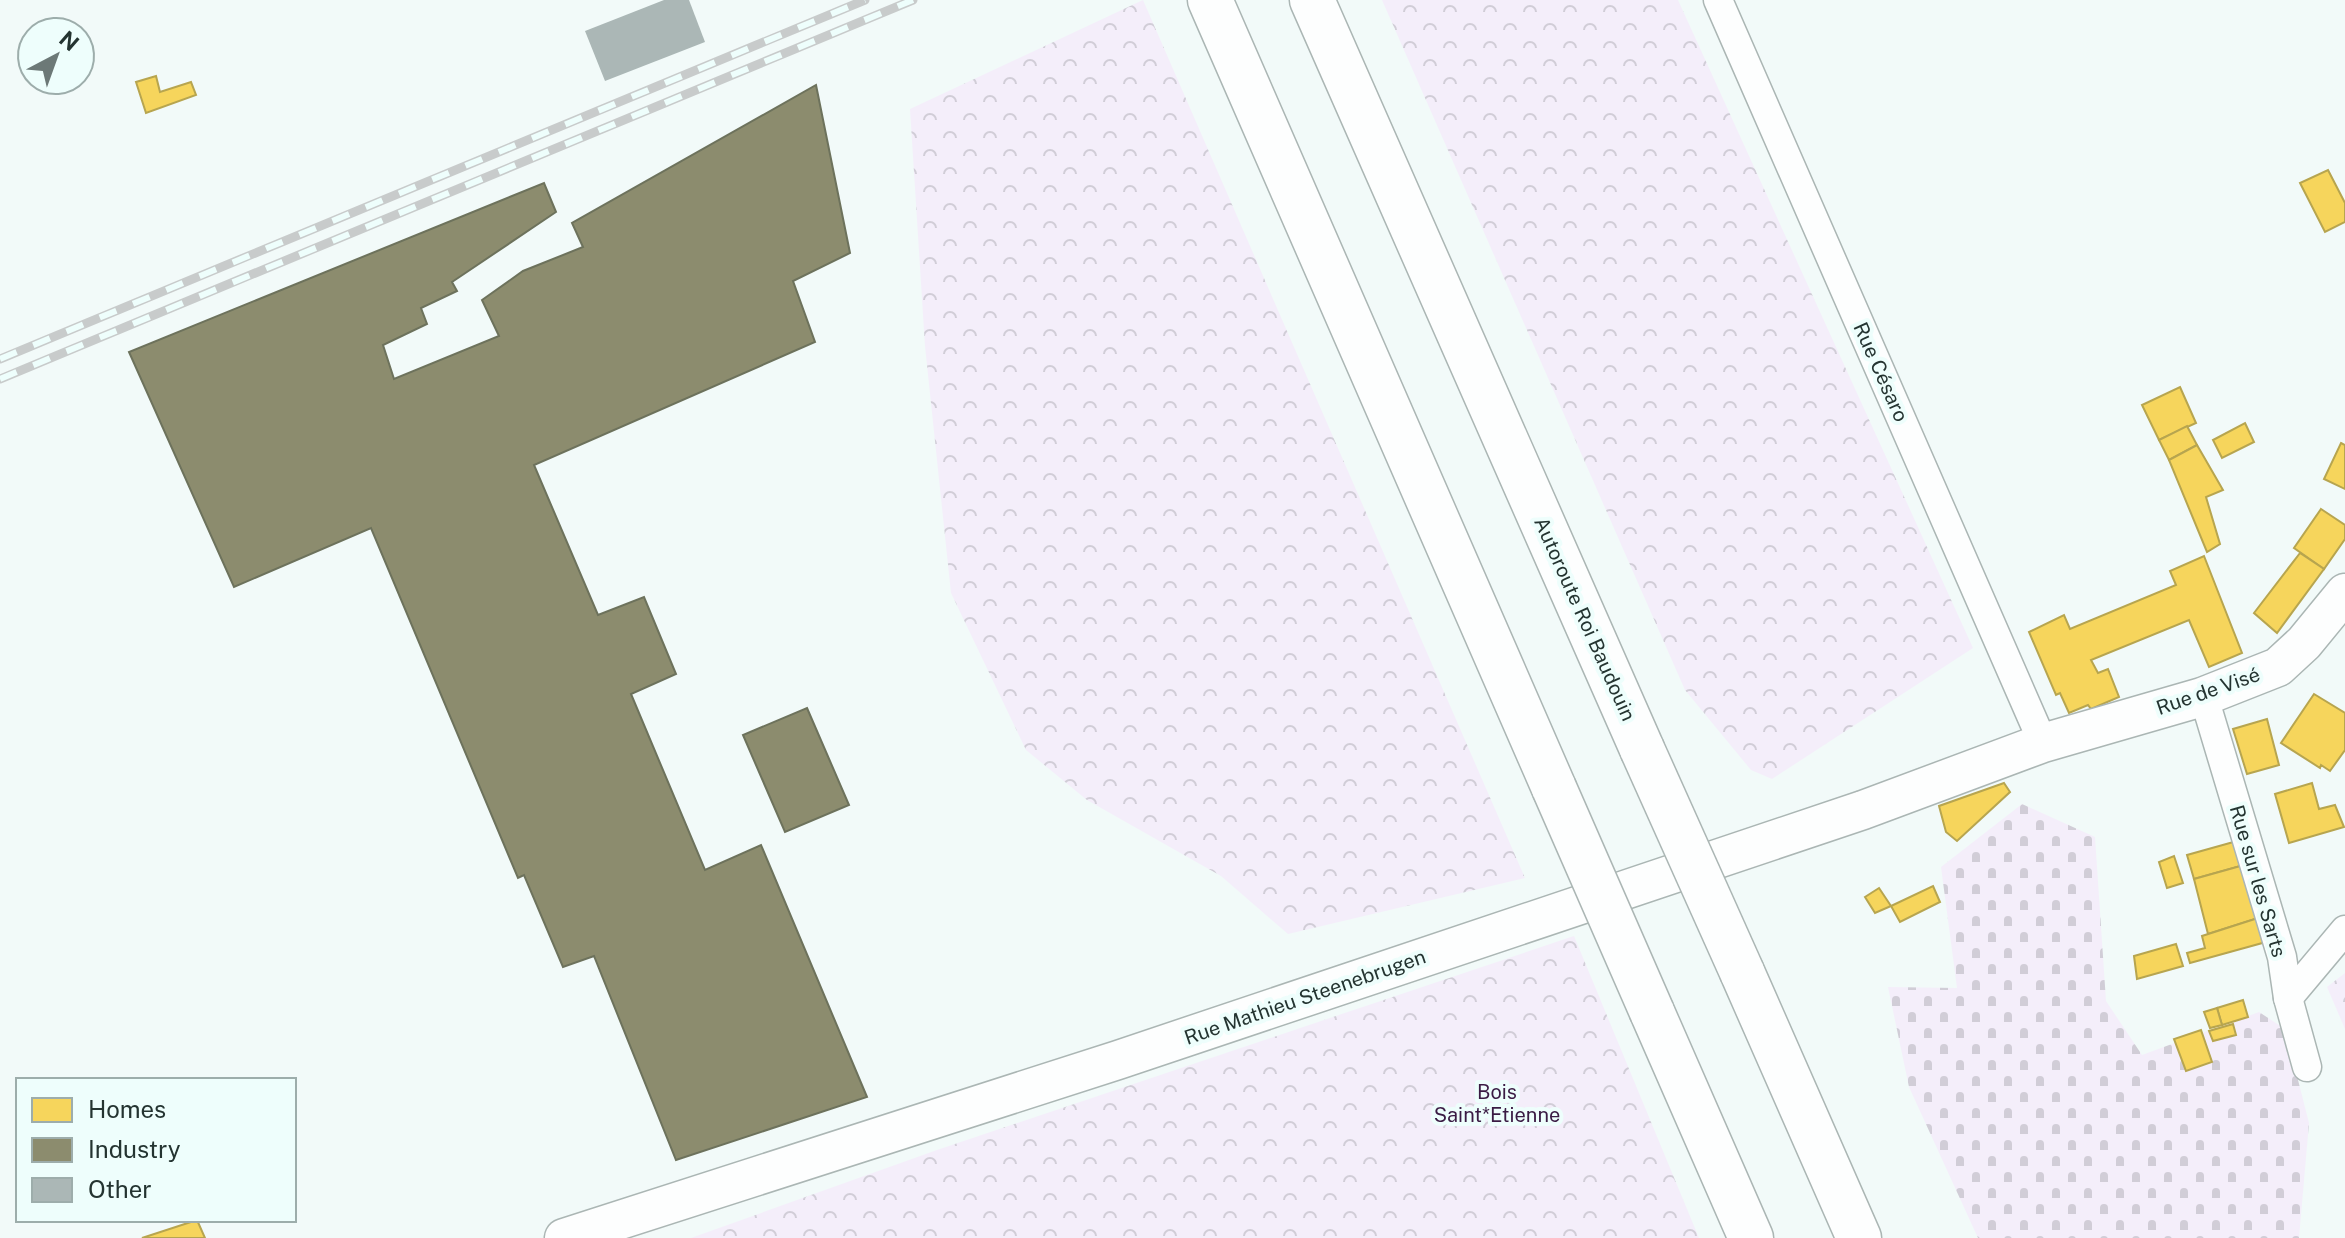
<svg xmlns="http://www.w3.org/2000/svg" width="2345" height="1238" font-family="'Public Sans',sans-serif">
<defs>
<pattern id="forest-crowns" width="20" height="18" patternUnits="userSpaceOnUse" patternTransform="scale(2)"><rect width="20" height="18" fill="#f4eefa"/><path d="M2 6a3 3 0 1 1 6 0M12 15a3 3 0 1 1 6 0" fill="none" stroke="#d1cdd7"/></pattern>
<pattern id="cemetery-stones" width="16" height="16" patternUnits="userSpaceOnUse" patternTransform="scale(2)"><rect width="16" height="16" fill="#f4eefa"/><path d="M2 7V4a2 2 0 0 1 4 0v3zM10 15v-3a2 2 0 0 1 4 0v3z" fill="#d1cdd7"/></pattern>
</defs>
<rect width="100%" height="100%" fill="#f2faf9"/>
<g fill="url(#forest-crowns)">
<path d="M 1143,0 L 1525,878 L 1288,934 L 1221,876 L 1087,800 L 1026,750 L 951,593 L 925,346 L 910,109 Z"/>
<path d="M 1382,0 L 1678,0 L 1973,648 L 1772,779 L 1751,770 L 1685,690 Z"/>
<path d="M 1574,936 L 1699,1238 L 691,1238 L 937,1150 Z"/>
<path d="M 2345,973 L 2345,1029 L 2327,987 Z"/>
</g>
<path fill="url(#cemetery-stones)" d="M 2022,804 L 2095,837 L 2106,1001 L 2142,1055 L 2259,1012 L 2285,1029 L 2309,1123 L 2299,1238 L 1978,1238 L 1909,1087 L 1888,987 L 1957,988 L 1941,867 Z"/>
<g fill="#f6d55c" stroke="#b7a54f" stroke-width="2">
<path d="M 156,76 L 160,92 L 191,82 L 196,95 L 146,113 L 136,82 Z"/>
<path d="M 2328,170 L 2345,203 L 2345,222 L 2325,232 L 2300,183 Z"/>
<path d="M 2180,387 L 2196,423 L 2159,440 L 2142,405 Z"/>
<path d="M 2245,423 L 2254,442 L 2222,458 L 2213,440 Z"/>
<path d="M 2187,426 L 2197,445 L 2169,460 L 2159,440 Z"/>
<path d="M 2341,443 L 2345,445 L 2345,489 L 2324,479 Z"/>
<path d="M 2197,445 L 2223,490 L 2206,497 L 2220,544 L 2207,552 L 2169,460 Z"/>
<path d="M 2321,509 L 2345,525 L 2345,539 L 2324,569 L 2294,548 Z"/>
<path d="M 2300,553 L 2324,569 L 2277,633 L 2254,613 Z"/>
<path d="M 2204,556 L 2242,653 L 2209,667 L 2189,620 L 2091,660 L 2098,673 L 2108,669 L 2119,697 L 2091,709 L 2088,705 L 2069,713 L 2060,693 L 2056,695 L 2029,632 L 2064,615 L 2070,629 L 2176,585 L 2170,571 Z"/>
<path d="M 2314,694 L 2345,713 L 2345,750 L 2330,771 L 2321,765 L 2320,768 L 2281,743 Z"/>
<path d="M 2267,719 L 2279,765 L 2247,774 L 2233,729 Z"/>
<path d="M 2004,783 L 2010,792 L 1957,841 L 1946,832 L 1939,806 Z"/>
<path d="M 2312,783 L 2319,809 L 2335,805 L 2344,827 L 2289,843 L 2275,794 Z"/>
<path d="M 2237,841 L 2244,865 L 2194,879 L 2187,855 Z"/>
<path d="M 2174,856 L 2183,883 L 2167,888 L 2159,862 Z"/>
<path d="M 2244,865 L 2258,918 L 2208,934 L 2194,879 Z"/>
<path d="M 1933,886 L 1940,902 L 1900,922 L 1891,906 Z"/>
<path d="M 1879,888 L 1891,906 L 1875,913 L 1865,897 Z"/>
<path d="M 2258,918 L 2266,942 L 2190,963 L 2187,953 L 2205,948 L 2202,936 Z"/>
<path d="M 2176,944 L 2183,966 L 2137,979 L 2134,956 Z"/>
<path d="M 2243,1000 L 2248,1017 L 2222,1025 L 2217,1008 Z"/>
<path d="M 2217,1008 L 2222,1025 L 2210,1028 L 2204,1012 Z"/>
<path d="M 2233,1024 L 2236,1035 L 2213,1041 L 2209,1031 Z"/>
<path d="M 2201,1030 L 2212,1062 L 2186,1071 L 2174,1039 Z"/>
<path d="M 197,1220 L 205,1238 L 142,1238 Z"/>
</g>
<g fill="#8c8c6e" stroke="#6d725c" stroke-width="2">
<path d="M 816,85 L 850,253 L 793,281 L 815,342 L 534,465 L 598,615 L 644,597 L 676,674 L 631,694 L 705,870 L 761,845 L 867,1097 L 676,1160 L 594,956 L 563,967 L 524,875 L 518,878 L 371,528 L 234,587 L 129,352 L 544,183 L 556,212 L 452,282 L 457,291 L 421,308 L 427,324 L 383,345 L 394,379 L 499,336 L 482,300 L 523,271 L 583,247 L 572,223 Z"/>
<path d="M 807,708 L 849,805 L 785,832 L 743,735 Z"/>
</g>
<path fill="#abb7b6" d="M 664,0 L 689,0 L 705,42 L 605,81 L 585,31 Z"/>
<g fill="none" stroke-linecap="round" stroke-linejoin="round">
<defs>
<g id="street">
<path d="M 1718,0 L 2043,743"/>
<path d="M 2202,697 L 2206,704 L 2282,957 L 2288,998 L 2307,1067"/>
<path d="M 2288,998 L 2345,930"/>
</g>
<path id="secondary" d="M 564,1238 L 1118,1060 L 1863,810 L 2043,743 L 2202,697 L 2278,667 L 2304,643 L 2345,593"/>
<g id="highway">
<path d="M 1210,0 L 1554,788"/>
<path d="M 1312,0 L 1642,749"/>
<path d="M 1742,972 L 1859,1238"/>
<path d="M 1652,1012 L 1751,1238"/>
</g>
</defs>
<use href="#street" stroke="#abb6b4" stroke-width="31"/>
<use href="#secondary" stroke="#abb6b4" stroke-width="41"/>
<use href="#highway" stroke="#abb6b4" stroke-width="47"/>
<use href="#street" stroke="#fdfefe" stroke-width="28"/>
<use href="#secondary" stroke="#fdfefe" stroke-width="38"/>
<use href="#highway" stroke="#fdfefe" stroke-width="44"/>
<defs>
<g id="rail">
<path d="M 0,359 L 865,0"/>
<path d="M 0,379 L 913,0"/>
</g>
</defs>
<use href="#rail" stroke="#c8cbcb" stroke-width="9"/>
<use href="#rail" stroke="#eefefc" stroke-width="6" stroke-dasharray="18" stroke-linecap="butt"/>
<defs>
<g id="highway-bridge">
<path d="M 1642,749 L 1742,972"/>
<path d="M 1554,788 L 1652,1012"/>
</g>
</defs>
<use href="#highway-bridge" stroke="#abb6b4" stroke-width="47" stroke-linecap="butt"/>
<use href="#highway-bridge" stroke="#fdfefe" stroke-width="44"/>
</g>
<g text-anchor="middle" stroke-width="8" stroke-linejoin="round" paint-order="stroke">
<g font-size="20" fill="#243431" stroke="#eefefc">
<text transform="translate(1881 372) rotate(66)" y="7">Rue Césaro</text>
<text transform="translate(1585 619) rotate(66)" y="7">Autoroute Roi Baudouin</text>
<text transform="translate(2208 691) rotate(-19)" y="7">Rue de Visé</text>
<text transform="translate(2258 881) rotate(74)" y="7">Rue sur les Sarts</text>
<text transform="translate(1305 997) rotate(-19)" y="7">Rue Mathieu Steenebrugen</text>
</g>
<g font-size="20" fill="#3a1b44" stroke="#eefefc">
<text x="1497" y="1099">Bois<tspan x="1497" dy="23">Saint*Etienne</tspan></text>
</g>
</g>
<rect x="16" y="1078" width="280" height="144" fill="#eefefc" stroke="#9dadab" stroke-width="2"/>
<rect x="32" y="1098" width="40" height="24" fill="#f6d55c" stroke="#9dadab" stroke-width="2"/>
<text x="88" y="1118" font-size="24" fill="#243431">Homes</text>
<rect x="32" y="1138" width="40" height="24" fill="#8c8c6e" stroke="#9dadab" stroke-width="2"/>
<text x="88" y="1158" font-size="24" fill="#243431">Industry</text>
<rect x="32" y="1178" width="40" height="24" fill="#abb7b6" stroke="#9dadab" stroke-width="2"/>
<text x="88" y="1198" font-size="24" fill="#243431">Other</text>
<g transform="translate(56 56) rotate(41)"><circle r="38" fill="#eefefc" stroke="#9dadab" stroke-width="2"/>
<path d="M0-6L14 30L0 20L-14 30Z" fill="#6c7977"/>
<text y="-12" font-size="22" font-weight="bold" text-anchor="middle" fill="#243431">N</text>
</g>
</svg>
